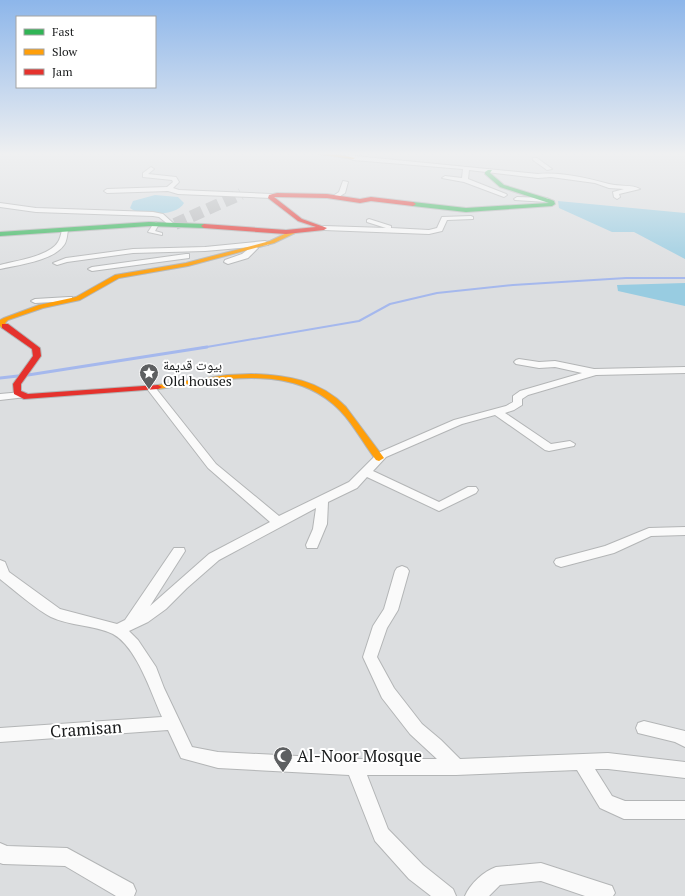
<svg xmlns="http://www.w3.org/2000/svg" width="685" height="896" font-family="'PT Serif','Noto Naskh Arabic',serif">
<rect width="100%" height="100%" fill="#dcdee0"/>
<g fill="#98cce1">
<path d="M 155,195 L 178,197 L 184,203 C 178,216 140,217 130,208 L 133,201 Z"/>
<path d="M 558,201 L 685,213 L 685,259 L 634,232 L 612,232 L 559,208 Z"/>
<path d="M 685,283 L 685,306 L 618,291 L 617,285 Z"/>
</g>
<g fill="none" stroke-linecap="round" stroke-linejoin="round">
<path stroke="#a5b8ed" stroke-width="2" d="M 201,348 L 359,321 L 390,304 L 437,293 L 513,285 L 626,278 L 685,278"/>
<g stroke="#a5b8ed" stroke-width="3">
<path d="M 28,375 L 207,347"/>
<path d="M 0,378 L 18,376"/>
</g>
<path stroke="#b5b7b9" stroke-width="12" stroke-dasharray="12 6" stroke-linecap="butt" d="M 175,224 L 241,194"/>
<defs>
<g id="street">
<path d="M 349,154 L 355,154 L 355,156 L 538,174 C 562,172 586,178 609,184 C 619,187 632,184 640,189 L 619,194 L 620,197 L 617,199 L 614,197 L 613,192 L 624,189 L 609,188 L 595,183 L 551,177 L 538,178 L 469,170 L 468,179 L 506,194 L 507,195 L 504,197 L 464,182 L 442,178 L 445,176 L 462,178 L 463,169 L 353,160 L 350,158 Z"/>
<path d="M 533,158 L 537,158 L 552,169 L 547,170 L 533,160 Z"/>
<path d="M 151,167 L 154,169 L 148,174 L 176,177 L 179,182 L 173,188 L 179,190 L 271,194 L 274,196 L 271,198 L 178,194 L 168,191 L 107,193 L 104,191 L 107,189 L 167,187 L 173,182 L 172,180 L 143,177 L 143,173 Z"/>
<path d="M 343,181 L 348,182 L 345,193 L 337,198 L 333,198 L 333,196 L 339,192 Z"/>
<path d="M 517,197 L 547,198 L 550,200 L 547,202 L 515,200 L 514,199 Z"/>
<path d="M 0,203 L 36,208 L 153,212 L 163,214 L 174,224 L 169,225 L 159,217 L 153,216 L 36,212 L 0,207 Z"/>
<path d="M 471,216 L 473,217 L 473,219 L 447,220 L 442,231 L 429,234 L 324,230 L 321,228 L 324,226 L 386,228 L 367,222 L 367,220 L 369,219 L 391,226 L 391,228 L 429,230 L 437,228 L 442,217 Z"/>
<path d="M 156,222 L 159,224 L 155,231 L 162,233 L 162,235 L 148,232 L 154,223 Z"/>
<path d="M 65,228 L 68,230 C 67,235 67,241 64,245 C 53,261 18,265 0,269 L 0,265 C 15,261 50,256 58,242 C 60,239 61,234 62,230 Z"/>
<path d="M 265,241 L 269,243 L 268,245 L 255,246 L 258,248 L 248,258 L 228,264 L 224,262 L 225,260 L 242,254 L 251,247 L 205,251 L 133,253 L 67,262 L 57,265 L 53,263 L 66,258 L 133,249 L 205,247 Z"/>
<path d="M 186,254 L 189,254 L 189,258 L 92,271 L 88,269 L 92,267 Z"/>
<path d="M 69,297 L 72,297 L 72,301 L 35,303 L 31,301 L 35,299 Z"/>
<path d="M 519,359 L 539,362 L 555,361 L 594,369 L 685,367 L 685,373 L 596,375 L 528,395 L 522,399 L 522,405 L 514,410 L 505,413 L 551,444 L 570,441 L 575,444 L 574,446 L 549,451 L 545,450 L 495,415 L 462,424 L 386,457 L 373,471 L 439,502 L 468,487 L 476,487 L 478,490 L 476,493 L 439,511 L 367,477 L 357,488 L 328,502 L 327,524 L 317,548 L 307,548 L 306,545 L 313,529 L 316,508 L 219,560 L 187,588 L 166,609 L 148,622 L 129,631 L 138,640 L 156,667 L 164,688 L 192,747 L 218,752 L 355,759 L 437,759 L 410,734 L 382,698 L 363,657 L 373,626 L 384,609 L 395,571 L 397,568 L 402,566 L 407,568 L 409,571 L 398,610 L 387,628 L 377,657 L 394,688 L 422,724 L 441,740 L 460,759 L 608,753 L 685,762 L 685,778 L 608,769 L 595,769 L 612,796 L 625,801 L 685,801 L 685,819 L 624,819 L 600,808 L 577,770 L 456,775 L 367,775 L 388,829 L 423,865 L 453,889 L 456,896 L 431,896 L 409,879 L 375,841 L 349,775 L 218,768 L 181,758 L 168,730 L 0,742 L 0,728 L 162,717 C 151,693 137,647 113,634 C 94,625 70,626 51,617 C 37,610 14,590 0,579 L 0,560 L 5,562 L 9,572 L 60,609 L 117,624 L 125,620 L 174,548 L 184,548 L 185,551 L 150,606 L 209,554 L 270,522 L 208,468 L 148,390 L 146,388 L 148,386 L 154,386 L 216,464 L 279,516 L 349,482 L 378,453 L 454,420 L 506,406 L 513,402 L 513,396 L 520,391 L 582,373 L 555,367 L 539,368 L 516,364 L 514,362 L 516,360 Z"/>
<path d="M 22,392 L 27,395 L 26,397 L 0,400 L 0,394 Z"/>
<path d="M 685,527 L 685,535 L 651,536 L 614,553 L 561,567 L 556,565 L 554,562 L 556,559 L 605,546 L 649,528 Z"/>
<path d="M 644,721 L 685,731 L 685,747 L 675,742 L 638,733 L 636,728 L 638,723 Z"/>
<path d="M 0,843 L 7,846 L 67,848 L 133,884 L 136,891 L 134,896 L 116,896 L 65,866 L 3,864 L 0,863 Z"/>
<path d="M 541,863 L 612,886 L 615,893 L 613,896 L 585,896 L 541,881 L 500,885 L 489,896 L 465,896 C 470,884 484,871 496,867 Z"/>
</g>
<g id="fast">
<path d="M 488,170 L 492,170 L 490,173 L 504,185 L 549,199 L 554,201 L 555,204 L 552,206 L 466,212 L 413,206 L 410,204 L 413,202 L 466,208 L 549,203 L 500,187 L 485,174 L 485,172 Z"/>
<path d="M 149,222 L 204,224 L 207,226 L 204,228 L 149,226 L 0,236 L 0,232 Z"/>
</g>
<g id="slow">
<path d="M 318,154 L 332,154 L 355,158 L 353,159 Z"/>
<path d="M 293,230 L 296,232 L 295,233 L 274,243 L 188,266 L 119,278 L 80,300 L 43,308 L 8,320 L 5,323 L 9,326 L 8,328 L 2,328 L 0,326 L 0,320 L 4,318 L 39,305 L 76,297 L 115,275 L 186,263 L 270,241 Z"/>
<path d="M 251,374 C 286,375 320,380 346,407 L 384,458 L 379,461 L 376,460 C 362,442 351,419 333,404 C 285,363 215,381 158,389 L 154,387 L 158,385 L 227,375 Z"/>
</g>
<g id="jam">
<path d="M 277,193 L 327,194 L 360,199 L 371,197 L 413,202 L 416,204 L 413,206 L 371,201 L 360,203 L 327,198 L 277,197 L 274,197 L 302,219 L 327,228 L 324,230 L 286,234 L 204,228 L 201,226 L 204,224 L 286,230 L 316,227 L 298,221 L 268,198 L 269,195 Z"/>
<path d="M 2,324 L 8,324 L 40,348 L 41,356 L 21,384 L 21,391 L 28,394 L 158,385 L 162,387 L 158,389 L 24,399 L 14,394 L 13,384 L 33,356 L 32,349 L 2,328 Z"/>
</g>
</defs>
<use href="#street" stroke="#b3b5b6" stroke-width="2"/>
<use href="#fast" stroke="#b3b5b6" stroke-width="2"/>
<use href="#slow" stroke="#b3b5b6" stroke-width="2"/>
<use href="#jam" stroke="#b3b5b6" stroke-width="2"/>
<use href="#street" fill="#fafafa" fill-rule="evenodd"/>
<use href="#fast" fill="#30b455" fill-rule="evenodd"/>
<use href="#slow" fill="#ff9f0a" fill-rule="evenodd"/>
<use href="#jam" fill="#e5322d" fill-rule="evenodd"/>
</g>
<linearGradient id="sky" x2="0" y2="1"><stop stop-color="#8db6ea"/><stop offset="0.55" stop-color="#eff0f1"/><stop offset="1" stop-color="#eff0f1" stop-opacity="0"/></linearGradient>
<rect width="685" height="280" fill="url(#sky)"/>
<defs>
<symbol id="sight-pin" viewBox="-11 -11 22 30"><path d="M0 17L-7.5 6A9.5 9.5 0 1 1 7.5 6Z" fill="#5d5f61" stroke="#fff"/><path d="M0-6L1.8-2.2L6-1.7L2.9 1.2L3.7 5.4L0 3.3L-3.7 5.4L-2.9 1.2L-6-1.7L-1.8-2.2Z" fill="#fff"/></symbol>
<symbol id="mosque-pin" viewBox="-11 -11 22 30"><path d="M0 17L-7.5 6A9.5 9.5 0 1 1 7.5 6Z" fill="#5d5f61" stroke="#fff"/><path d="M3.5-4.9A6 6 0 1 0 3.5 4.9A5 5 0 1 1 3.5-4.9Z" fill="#fff"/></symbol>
</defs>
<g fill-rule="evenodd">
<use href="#sight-pin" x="138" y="362" width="22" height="30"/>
<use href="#mosque-pin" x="272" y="745" width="22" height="30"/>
</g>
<g text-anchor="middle" stroke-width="4" stroke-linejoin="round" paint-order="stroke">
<g font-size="14" fill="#191b1c" stroke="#fff" text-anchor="start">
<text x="163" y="370">بيوت قديمة<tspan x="163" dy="16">Old houses</tspan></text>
</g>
<g font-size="17" fill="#191b1c" stroke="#fff">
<text transform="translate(86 729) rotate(-4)" y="6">Cramisan</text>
</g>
<g font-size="17" fill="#191b1c" stroke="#fff" text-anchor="start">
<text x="297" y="762">Al-Noor Mosque</text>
</g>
</g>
<rect x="16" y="16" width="140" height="72" fill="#ffffff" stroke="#a3a4a4"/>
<rect x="24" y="29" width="20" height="6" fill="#30b455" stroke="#a3a4a4"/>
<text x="52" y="36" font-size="12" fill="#191b1c">Fast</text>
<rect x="24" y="49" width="20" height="6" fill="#ff9f0a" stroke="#a3a4a4"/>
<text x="52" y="56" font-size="12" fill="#191b1c">Slow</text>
<rect x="24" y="69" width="20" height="6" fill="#e5322d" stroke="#a3a4a4"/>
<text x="52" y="76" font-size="12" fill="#191b1c">Jam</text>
</svg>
